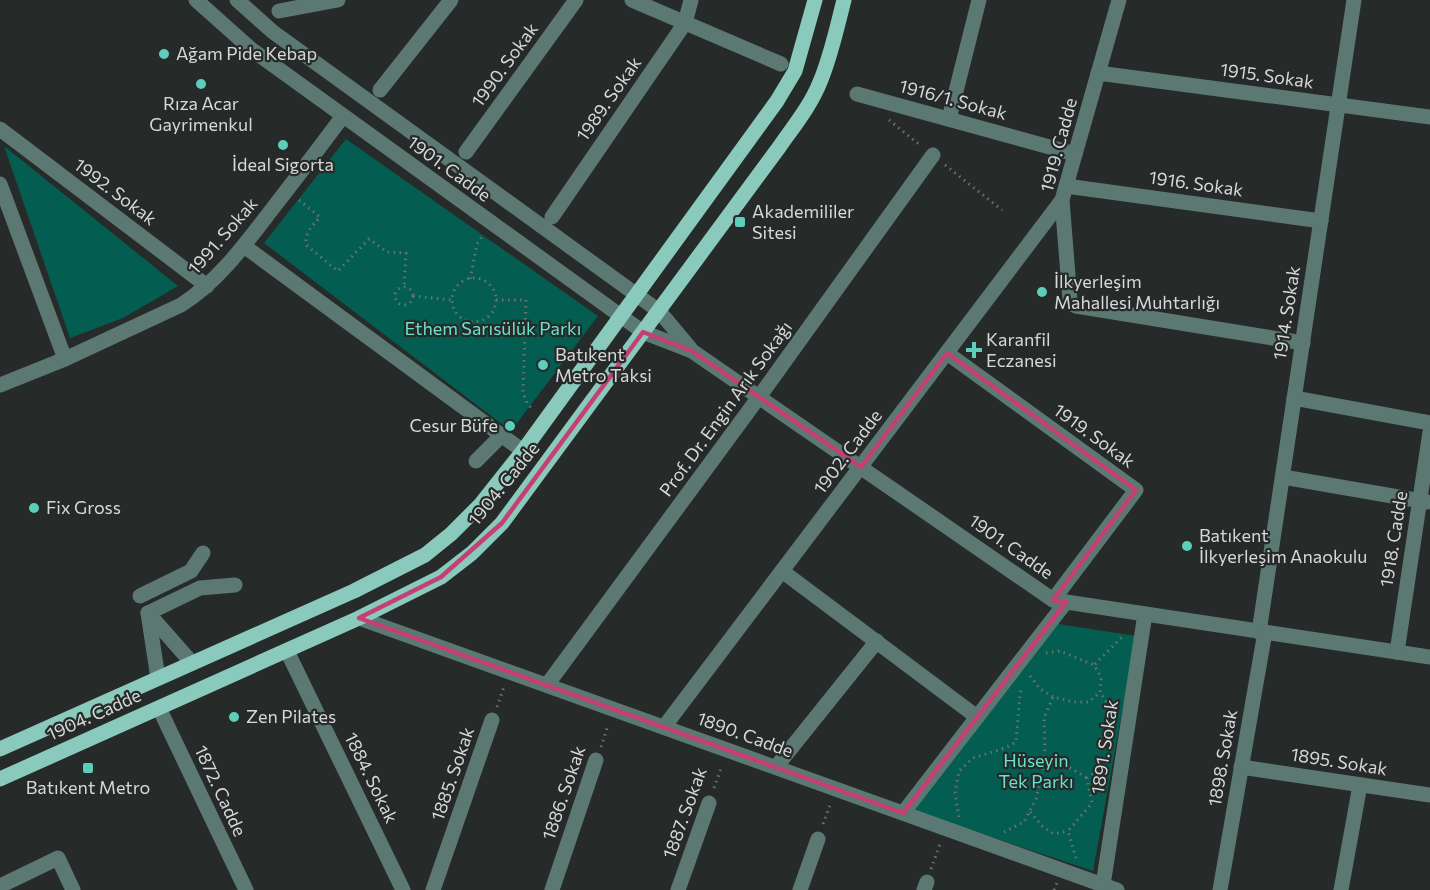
<svg xmlns="http://www.w3.org/2000/svg" width="1430" height="890" font-family="Commissioner,sans-serif">
<rect width="100%" height="100%" fill="#262a29"/>
<g fill="#035e51">
<path d="M 346,139 L 598,316 L 511,431 L 264,243 Z"/>
<path d="M 4,146 L 178,286 L 123,318 L 70,338 Z"/>
<path d="M 1058,624 L 1136,636 L 1093,871 L 911,810 Z"/>
</g>
<g fill="none" stroke-linecap="round" stroke-linejoin="round">
<g stroke="#6d7170" stroke-width="3" stroke-dasharray="1.5 4.5" stroke-linecap="butt">
<path d="M 889,120 L 921,146"/>
<path d="M 945,165 L 1002,210"/>
<path d="M 299,200 L 320,217 C 312,226 305,233 306,245 L 338,271 L 369,239 L 387,252 L 406,253 L 404,287"/>
<circle cx="474" cy="300" r="22"/>
<path d="M 470,279 L 477,244 L 483,235"/>
<circle cx="404" cy="296" r="9"/>
<path d="M 413,296 L 452,300"/>
<path d="M 496,300 L 526,300 L 523,393 L 527,403 L 533,410"/>
<path d="M 1046,653 L 1060,651 L 1094,665"/>
<path d="M 1030,676 L 1040,689 L 1053,697"/>
<path d="M 497,707 L 504,687"/>
<path d="M 1113,712 L 1100,692 L 1101,677 L 1094,665 L 1124,635"/>
<path d="M 601,747 L 608,725"/>
<path d="M 1043,769 L 1045,747 L 1044,718 L 1053,697 L 1074,702 L 1089,702 L 1100,692"/>
<path d="M 714,788 L 722,766"/>
<path d="M 1030,812 L 1043,827 L 1054,834 L 1068,831"/>
<path d="M 959,817 L 955,792 L 959,771 L 973,758 L 1005,748 L 1016,742 L 1020,693 L 1022,688"/>
<path d="M 823,824 L 830,805"/>
<path d="M 1004,832 L 1024,822 L 1036,799 L 1043,769 L 1062,763 L 1087,778"/>
<path d="M 1076,858 L 1068,831 L 1092,803 L 1087,778 L 1105,765"/>
<path d="M 931,869 L 940,844"/>
<path d="M 1054,890 L 1057,883"/>
</g>
<g stroke="#5b7972" stroke-width="15">
<path d="M 196,0 L 251,49 L 643,332 L 692,351 L 1053,600 L 1430,657"/>
<path d="M 237,0 L 273,32 L 659,311 L 690,348"/>
<path d="M 632,0 L 781,64"/>
<path d="M 1119,0 L 1062,200 L 1070,300 L 1072,304 L 1076,306 L 1303,343"/>
<path d="M 279,11 L 338,0"/>
<path d="M 1098,73 L 1430,117"/>
<path d="M 380,90 L 451,0"/>
<path d="M 857,94 L 1075,154"/>
<path d="M 949,119 L 979,0"/>
<path d="M 0,129 L 207,286"/>
<path d="M 466,152 L 576,0"/>
<path d="M 0,184 L 65,359"/>
<path d="M 1066,186 L 1321,221"/>
<path d="M 552,217 L 685,23 L 691,0"/>
<path d="M 244,246 L 523,451"/>
<path d="M 947,353 L 1136,490 L 1053,600"/>
<path d="M 0,385 L 65,359 L 181,305 C 219,281 246,243 273,208 C 297,177 320,147 343,116"/>
<path d="M 1294,398 L 1430,423"/>
<path d="M 476,461 L 502,435"/>
<path d="M 1283,477 L 1427,502"/>
<path d="M 782,571 L 977,717"/>
<path d="M 140,596 L 191,571 L 203,553"/>
<path d="M 148,613 L 200,588 L 235,585"/>
<path d="M 148,613 L 192,663"/>
<path d="M 148,613 L 158,678"/>
<path d="M 359,618 L 1117,890"/>
<path d="M 1259,632 L 1354,0"/>
<path d="M 287,651 L 403,890"/>
<path d="M 1397,652 L 1430,432"/>
<path d="M 547,685 L 759,397 L 933,155"/>
<path d="M 159,708 L 246,890"/>
<path d="M 664,727 L 1062,200"/>
<path d="M 776,767 L 877,641"/>
<path d="M 1241,767 L 1430,795"/>
<path d="M 903,813 L 1066,602"/>
<path d="M 1103,885 L 1145,614"/>
<path d="M 0,886 L 58,858 L 73,890"/>
<path d="M 433,890 L 492,720"/>
<path d="M 552,890 L 596,760"/>
<path d="M 678,890 L 709,803"/>
<path d="M 800,890 L 818,839"/>
<path d="M 924,890 L 927,882"/>
<path d="M 1220,890 L 1265,632"/>
<path d="M 1341,890 L 1360,785"/>
</g>
<g stroke="#8acabc" stroke-width="15">
<path d="M 0,749 L 354,591 L 425,555 L 451,534 L 481,504 L 523,451 L 777,101 L 795,71 L 815,0"/>
<path d="M 0,779 L 359,618 L 441,577 L 472,553 L 502,523 L 780,146 C 794,126 811,105 820,82 C 831,56 837,27 844,0"/>
</g>
</g>
<path fill="none" stroke="#c63f74" stroke-width="4.5" stroke-linejoin="round" d="M 643,332 L 692,351 L 861,467 L 947,353 L 1136,490 L 1053,600 L 1066,602 L 903,813 L 359,618 L 441,577 L 502,523 Z"/>
<g fill="#5dceb9" stroke="#262a29" stroke-width="2">
<circle cx="164" cy="54" r="6"/>
<circle cx="201" cy="84" r="6"/>
<circle cx="283" cy="145" r="6"/>
<rect x="734" y="216" width="12" height="12" rx="3"/>
<circle cx="1042" cy="292" r="6"/>
<path d="M971 341h6v6h6v6h-6v6h-6v-6h-6v-6h6z"/>
<circle cx="543" cy="365" r="6"/>
<circle cx="510" cy="426" r="6"/>
<circle cx="34" cy="508" r="6"/>
<circle cx="1187" cy="546" r="6"/>
<circle cx="234" cy="717" r="6"/>
<rect x="82" y="762" width="12" height="12" rx="3"/>
</g>
<g text-anchor="middle" stroke-width="4.5" stroke-linejoin="round" paint-order="stroke">
<g font-size="18" fill="#d6d9d8" stroke="#262a29" text-anchor="start">
<text x="176" y="60">Ağam Pide Kebap</text>
<text x="201" y="110" text-anchor="middle">Rıza Acar<tspan x="201" dy="21">Gayrimenkul</tspan></text>
<text x="283" y="171" text-anchor="middle">İdeal Sigorta</text>
<text x="752" y="218">Akademililer<tspan x="752" dy="21">Sitesi</tspan></text>
<text x="1054" y="288">İlkyerleşim<tspan x="1054" dy="21">Mahallesi Muhtarlığı</tspan></text>
<text x="986" y="346">Karanfil<tspan x="986" dy="21">Eczanesi</tspan></text>
<text x="555" y="361">Batıkent<tspan x="555" dy="21">Metro Taksi</tspan></text>
<text x="498" y="432" text-anchor="end">Cesur Büfe</text>
<text x="46" y="514">Fix Gross</text>
<text x="1199" y="542">Batıkent<tspan x="1199" dy="21">İlkyerleşim Anaokulu</tspan></text>
<text x="246" y="723">Zen Pilates</text>
<text x="88" y="794" text-anchor="middle">Batıkent Metro</text>
</g>
<g font-size="18" fill="#d6d9d8" stroke="#262a29">
<text transform="translate(505 65) rotate(-54)" y="6">1990. Sokak</text>
<text transform="translate(1267 76) rotate(8)" y="6">1915. Sokak</text>
<text transform="translate(609 99) rotate(-55)" y="6">1989. Sokak</text>
<text transform="translate(953 100) rotate(15)" y="6">1916/1. Sokak</text>
<text transform="translate(1059 145) rotate(-75)" y="6">1919. Cadde</text>
<text transform="translate(449 169) rotate(36)" y="6">1901. Cadde</text>
<text transform="translate(1196 184) rotate(8)" y="6">1916. Sokak</text>
<text transform="translate(115 192) rotate(37)" y="6">1992. Sokak</text>
<text transform="translate(223 236) rotate(-49)" y="6">1991. Sokak</text>
<text transform="translate(1287 313) rotate(-81)" y="6">1914. Sokak</text>
<text transform="translate(726 409) rotate(-54)" y="6">Prof. Dr. Engin Arık Sokağı</text>
<text transform="translate(1094 436) rotate(36)" y="6">1919. Sokak</text>
<text transform="translate(848 452) rotate(-53)" y="6">1902. Cadde</text>
<text transform="translate(504 484) rotate(-51)" y="6">1904. Cadde</text>
<text transform="translate(1394 539) rotate(-81)" y="6">1918. Cadde</text>
<text transform="translate(1011 547) rotate(35)" y="6">1901. Cadde</text>
<text transform="translate(94 715) rotate(-24)" y="6">1904. Cadde</text>
<text transform="translate(745 735) rotate(20)" y="6">1890. Cadde</text>
<text transform="translate(1105 747) rotate(-81)" y="6">1891. Sokak</text>
<text transform="translate(1223 758) rotate(-80)" y="6">1898. Sokak</text>
<text transform="translate(1339 762) rotate(9)" y="6">1895. Sokak</text>
<text transform="translate(453 774) rotate(-71)" y="6">1885. Sokak</text>
<text transform="translate(371 778) rotate(64)" y="6">1884. Sokak</text>
<text transform="translate(220 791) rotate(65)" y="6">1872. Cadde</text>
<text transform="translate(564 793) rotate(-71)" y="6">1886. Sokak</text>
<text transform="translate(685 813) rotate(-70)" y="6">1887. Sokak</text>
</g>
<g font-size="18" fill="#6de0ca" stroke="#262a29">
<text x="493" y="335">Ethem Sarısülük Parkı</text>
<text x="1036" y="767">Hüseyin<tspan x="1036" dy="21">Tek Parkı</tspan></text>
</g>
</g>
</svg>
